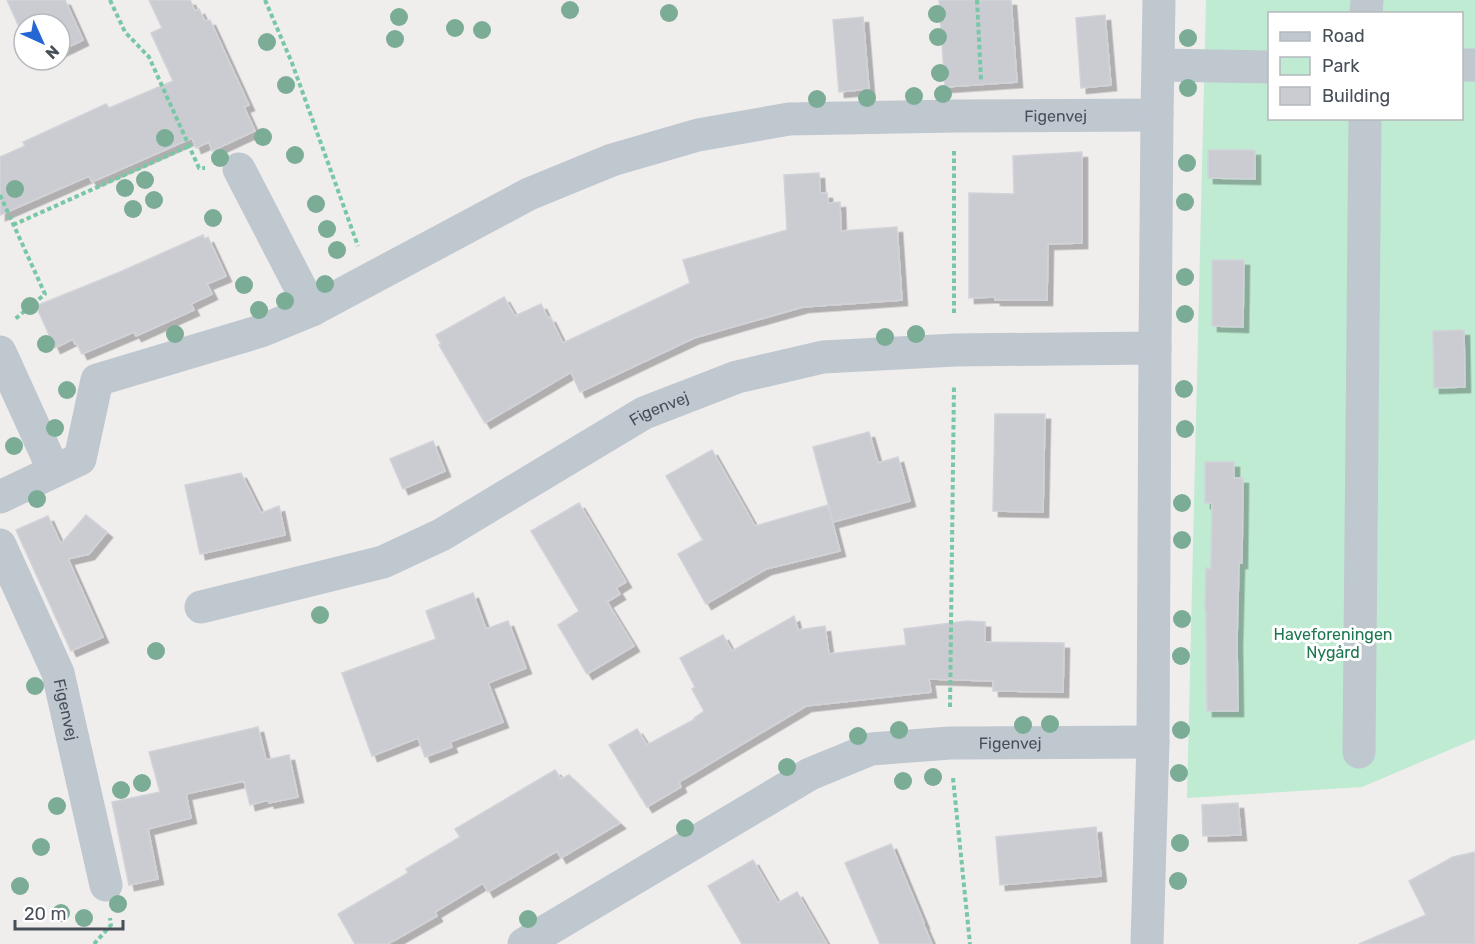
<svg xmlns="http://www.w3.org/2000/svg" width="1475" height="944" font-family="Rubik,sans-serif">
<defs>
<filter id="shadow"><feDropShadow dx="5.5" dy="5.5" stdDeviation="0" flood-color="#0004"/></filter>
</defs>
<rect width="100%" height="100%" fill="#f0eded"/>
<path fill="#beebd2" fill-rule="evenodd" d="M 1206,0 L 1475,0 L 1475,739 L 1362,787 L 1187,798 ZM 1270,14 L 1462,14 L 1462,118 L 1270,118 Z"/>
<g fill="#caccd2" stroke="#d1d3d8" stroke-width="1.5" filter="url(#shadow)">
<path d="M 7,0 L 65,0 L 83,40 L 60,51 L 60,24 L 24,24 L 24,38 Z"/>
<path d="M 149,0 L 190,0 L 195,11 L 199,9 L 205,21 L 210,20 L 249,105 L 244,107 L 255,131 L 212,151 L 209,142 L 196,148 L 192,138 L 92,182 L 89,176 L 0,215 L 0,157 L 25,146 L 23,142 L 106,104 L 109,108 L 173,81 L 151,33 L 162,28 Z"/>
<path d="M 939,0 L 1011,0 L 1017,82 L 945,87 Z"/>
<path d="M 1105,15 L 1111,85 L 1081,88 L 1076,18 Z"/>
<path d="M 863,17 L 869,89 L 839,92 L 833,20 Z"/>
<path d="M 1208,150 L 1255,150 L 1255,179 L 1208,178 Z"/>
<path d="M 1082,152 L 1082,243 L 1048,244 L 1047,300 L 995,300 L 995,297 L 969,298 L 969,193 L 1014,194 L 1013,156 Z"/>
<path d="M 819,173 L 820,193 L 827,193 L 828,203 L 840,202 L 841,231 L 897,227 L 902,300 L 803,307 L 694,338 L 580,392 L 571,372 L 485,423 L 439,345 L 441,344 L 436,335 L 504,297 L 515,316 L 541,304 L 548,318 L 550,317 L 563,343 L 690,283 L 683,260 L 787,230 L 784,175 Z"/>
<path d="M 203,235 L 205,239 L 208,237 L 226,276 L 207,284 L 212,294 L 191,304 L 194,310 L 136,336 L 134,332 L 82,354 L 77,344 L 75,344 L 73,339 L 55,348 L 36,306 L 120,272 Z"/>
<path d="M 1212,260 L 1244,260 L 1243,327 L 1212,326 Z"/>
<path d="M 1464,330 L 1465,387 L 1434,388 L 1433,331 Z"/>
<path d="M 995,414 L 1045,414 L 1043,512 L 993,511 Z"/>
<path d="M 869,432 L 878,463 L 898,457 L 910,501 L 833,522 L 813,447 Z"/>
<path d="M 433,441 L 445,471 L 403,489 L 390,459 Z"/>
<path d="M 712,450 L 755,526 L 828,505 L 840,551 L 766,569 L 706,604 L 678,554 L 703,540 L 666,476 Z"/>
<path d="M 1205,462 L 1234,462 L 1234,478 L 1243,478 L 1242,563 L 1239,563 L 1237,641 L 1238,711 L 1207,711 L 1206,610 L 1205,610 L 1206,568 L 1211,569 L 1212,503 L 1205,503 Z"/>
<path d="M 241,473 L 261,513 L 279,506 L 285,535 L 200,554 L 185,485 Z"/>
<path d="M 579,503 L 626,582 L 616,588 L 620,594 L 607,602 L 634,646 L 587,674 L 558,625 L 579,611 L 531,531 Z"/>
<path d="M 86,515 L 107,532 L 89,554 L 68,559 L 103,637 L 71,651 L 16,530 L 48,516 L 61,544 Z"/>
<path d="M 473,593 L 486,629 L 508,621 L 526,668 L 488,683 L 503,722 L 450,742 L 452,747 L 425,757 L 418,738 L 372,756 L 342,673 L 436,639 L 426,611 Z"/>
<path d="M 794,616 L 798,630 L 825,626 L 829,654 L 906,645 L 904,629 L 967,621 L 985,622 L 985,642 L 1064,643 L 1063,692 L 993,691 L 993,681 L 929,679 L 931,692 L 806,706 L 679,782 L 681,787 L 647,807 L 609,745 L 637,729 L 647,745 L 695,719 L 694,718 L 704,711 L 692,689 L 695,687 L 680,658 L 723,635 L 732,651 Z"/>
<path d="M 258,727 L 266,760 L 289,755 L 298,797 L 269,803 L 268,800 L 250,805 L 244,781 L 186,794 L 191,818 L 148,829 L 158,879 L 129,885 L 112,802 L 160,792 L 149,752 Z"/>
<path d="M 555,770 L 561,779 L 569,775 L 620,823 L 561,858 L 557,851 L 488,892 L 483,883 L 435,912 L 437,916 L 388,944 L 355,944 L 338,914 L 408,873 L 406,869 L 460,837 L 455,829 Z"/>
<path d="M 1238,803 L 1241,835 L 1203,836 L 1202,805 Z"/>
<path d="M 1096,827 L 1101,876 L 1000,885 L 996,837 Z"/>
<path d="M 891,844 L 924,923 L 923,923 L 932,944 L 880,944 L 845,863 Z"/>
<path d="M 1475,852 L 1475,944 L 1359,944 L 1426,915 L 1409,881 L 1453,857 Z"/>
<path d="M 753,860 L 778,903 L 797,892 L 827,944 L 742,944 L 708,886 Z"/>
</g>
<g fill="none" stroke-linecap="round" stroke-linejoin="round">
<g stroke="#78c7a5" stroke-width="4" stroke-dasharray="4.5 3" stroke-linecap="butt">
<path d="M 110,0 L 125,32 L 149,57 L 199,168 L 205,168"/>
<path d="M 265,0 L 292,63 L 358,246"/>
<path d="M 977,0 L 981,80"/>
<path d="M 954,151 L 954,314"/>
<path d="M 0,195 L 45,294 L 14,320"/>
<path d="M 13,225 L 189,146"/>
<path d="M 950,707 L 954,385"/>
<path d="M 953,778 L 970,944"/>
<path d="M 94,944 L 111,925 L 110,918"/>
</g>
<g stroke="#bfc7cf" stroke-width="33">
<path d="M 1366,14 L 1367,0"/>
<path d="M 1159,65 L 1270,67"/>
<path d="M 1462,65 L 1475,65"/>
<path d="M 239,169 L 312,310"/>
<path d="M 0,352 L 54,471"/>
<path id="s1" d="M 0,497 L 80,459 L 97,380 L 261,331 L 312,310 L 529,194 L 612,160 L 698,135 L 789,119 L 954,116 L 1157,115"/>
<path id="s2" d="M 0,545 L 58,673 L 106,885"/>
<path id="s3" d="M 201,607 L 383,562 L 441,535 L 644,413 L 737,377 L 823,357 L 955,350 L 1155,348"/>
<path d="M 1359,752 L 1365,118"/>
<path id="s4" d="M 524,944 L 810,774 L 871,749 L 950,743 L 1153,742"/>
<path d="M 1147,944 L 1153,742 L 1155,348 L 1157,115 L 1159,0"/>
</g>
</g>
<g fill="#7bac96">
<circle cx="570" cy="10" r="9"/>
<circle cx="669" cy="13" r="9"/>
<circle cx="937" cy="14" r="9"/>
<circle cx="399" cy="17" r="9"/>
<circle cx="455" cy="28" r="9"/>
<circle cx="482" cy="30" r="9"/>
<circle cx="938" cy="37" r="9"/>
<circle cx="1188" cy="38" r="9"/>
<circle cx="395" cy="39" r="9"/>
<circle cx="267" cy="42" r="9"/>
<circle cx="940" cy="73" r="9"/>
<circle cx="286" cy="85" r="9"/>
<circle cx="1188" cy="88" r="9"/>
<circle cx="943" cy="94" r="9"/>
<circle cx="914" cy="96" r="9"/>
<circle cx="867" cy="98" r="9"/>
<circle cx="817" cy="99" r="9"/>
<circle cx="263" cy="137" r="9"/>
<circle cx="165" cy="138" r="9"/>
<circle cx="295" cy="155" r="9"/>
<circle cx="220" cy="158" r="9"/>
<circle cx="1187" cy="163" r="9"/>
<circle cx="145" cy="180" r="9"/>
<circle cx="125" cy="188" r="9"/>
<circle cx="15" cy="189" r="9"/>
<circle cx="154" cy="200" r="9"/>
<circle cx="1185" cy="202" r="9"/>
<circle cx="316" cy="204" r="9"/>
<circle cx="133" cy="209" r="9"/>
<circle cx="213" cy="218" r="9"/>
<circle cx="327" cy="229" r="9"/>
<circle cx="337" cy="250" r="9"/>
<circle cx="1185" cy="277" r="9"/>
<circle cx="325" cy="284" r="9"/>
<circle cx="244" cy="285" r="9"/>
<circle cx="285" cy="301" r="9"/>
<circle cx="30" cy="306" r="9"/>
<circle cx="259" cy="310" r="9"/>
<circle cx="1185" cy="314" r="9"/>
<circle cx="175" cy="334" r="9"/>
<circle cx="916" cy="334" r="9"/>
<circle cx="885" cy="337" r="9"/>
<circle cx="46" cy="344" r="9"/>
<circle cx="1184" cy="389" r="9"/>
<circle cx="67" cy="390" r="9"/>
<circle cx="55" cy="428" r="9"/>
<circle cx="1185" cy="429" r="9"/>
<circle cx="14" cy="446" r="9"/>
<circle cx="37" cy="499" r="9"/>
<circle cx="1182" cy="503" r="9"/>
<circle cx="1182" cy="540" r="9"/>
<circle cx="320" cy="615" r="9"/>
<circle cx="1182" cy="619" r="9"/>
<circle cx="156" cy="651" r="9"/>
<circle cx="1181" cy="656" r="9"/>
<circle cx="35" cy="686" r="9"/>
<circle cx="1050" cy="724" r="9"/>
<circle cx="1023" cy="725" r="9"/>
<circle cx="899" cy="730" r="9"/>
<circle cx="1181" cy="730" r="9"/>
<circle cx="858" cy="736" r="9"/>
<circle cx="787" cy="767" r="9"/>
<circle cx="1179" cy="773" r="9"/>
<circle cx="933" cy="777" r="9"/>
<circle cx="903" cy="781" r="9"/>
<circle cx="142" cy="783" r="9"/>
<circle cx="121" cy="790" r="9"/>
<circle cx="57" cy="806" r="9"/>
<circle cx="685" cy="828" r="9"/>
<circle cx="1180" cy="843" r="9"/>
<circle cx="41" cy="847" r="9"/>
<circle cx="1178" cy="881" r="9"/>
<circle cx="20" cy="886" r="9"/>
<circle cx="118" cy="904" r="9"/>
<circle cx="61" cy="913" r="9"/>
<circle cx="84" cy="918" r="9"/>
<circle cx="528" cy="919" r="9"/>
</g>
<g text-anchor="middle" stroke-width="6" stroke-linejoin="round" paint-order="stroke">
<g font-size="16" fill="#474f59" stroke="#fff">
<text dy="6" stroke="none"><textPath href="#s1" startOffset="1180">Figenvej</textPath></text>
<text dy="6" stroke="none"><textPath href="#s3" startOffset="504">Figenvej</textPath></text>
<text dy="6" stroke="none"><textPath href="#s2" startOffset="178">Figenvej</textPath></text>
<text dy="6" stroke="none"><textPath href="#s4" startOffset="538">Figenvej</textPath></text>
</g>
<g font-size="16" fill="#1c764f" stroke="#fff">
<text x="1333" y="640">Haveforeningen<tspan x="1333" dy="18">Nygård</tspan></text>
</g>
</g>
<rect x="1268" y="12" width="195" height="108" fill="#ffffff" stroke="#b5b9bd" stroke-width="1.5"/>
<rect x="1280" y="32" width="30" height="9" fill="#bfc7cf" stroke="#b5b9bd" stroke-width="1.5"/>
<text x="1322" y="42" font-size="18" fill="#474f59">Road</text>
<rect x="1280" y="57" width="30" height="18" fill="#beebd2" stroke="#b5b9bd" stroke-width="1.5"/>
<text x="1322" y="72" font-size="18" fill="#474f59">Park</text>
<rect x="1280" y="87" width="30" height="18" fill="#caccd2" stroke="#b5b9bd" stroke-width="1.5"/>
<text x="1322" y="102" font-size="18" fill="#474f59">Building</text>
<g transform="translate(42 42) rotate(135)"><circle r="28" fill="#ffffff" stroke="#b5b9bd" stroke-width="1.5"/>
<path d="M0-4.5L10 22L0 15L-10 22Z" fill="#2466d3"/>
<text y="-9" font-size="16" font-weight="bold" text-anchor="middle" fill="#474f59">N</text>
</g>
<path d="M15 920v9h108v-9" fill="none" stroke="#474f59" stroke-width="3"/>
<text x="24" y="920" font-size="18" fill="#474f59" stroke="#ffffff" stroke-width="4.5" paint-order="stroke">20 m</text>
</svg>
